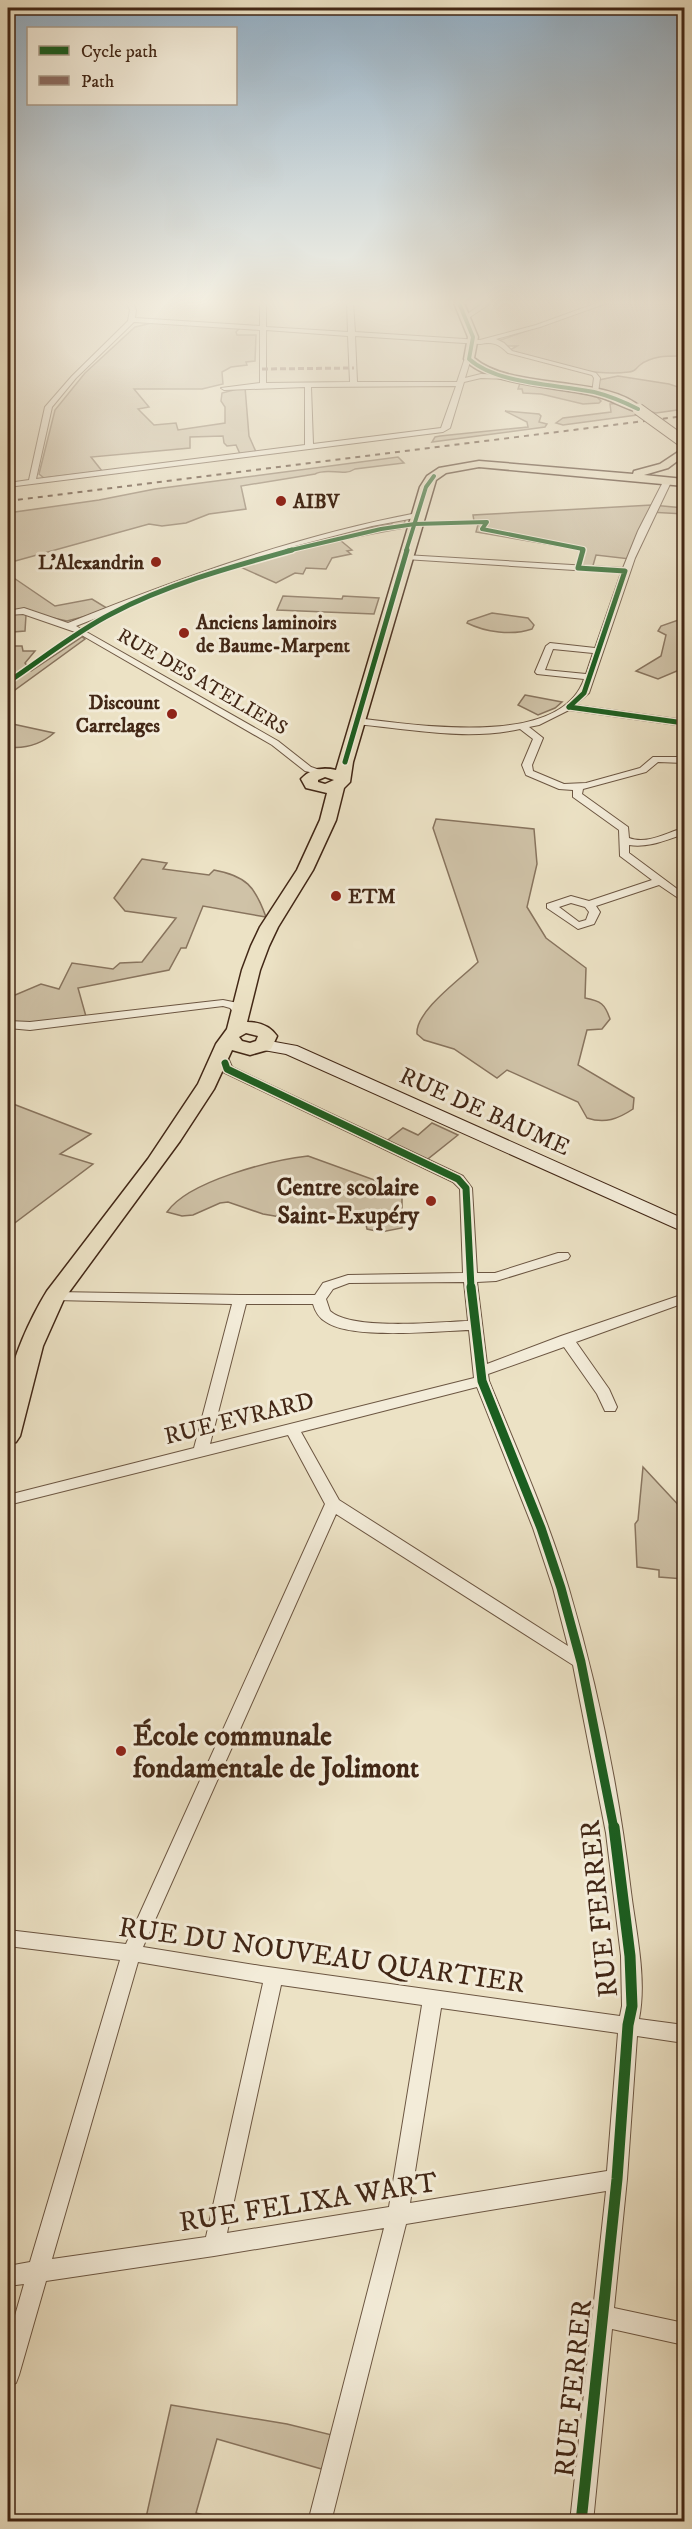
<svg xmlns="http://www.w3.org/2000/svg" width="692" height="2529" font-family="'IM FELL DW Pica',serif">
<rect width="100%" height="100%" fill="#ece2c5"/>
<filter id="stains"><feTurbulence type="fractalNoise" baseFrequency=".00333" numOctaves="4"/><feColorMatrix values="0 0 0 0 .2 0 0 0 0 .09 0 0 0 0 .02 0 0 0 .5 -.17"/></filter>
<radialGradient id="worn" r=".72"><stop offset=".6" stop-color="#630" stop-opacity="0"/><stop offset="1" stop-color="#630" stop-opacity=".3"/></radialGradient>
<g fill="#cfc2a7" stroke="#88745e" stroke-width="1.5">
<path d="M 604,303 L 684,303 L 684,356 C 669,356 653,355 640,365 C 635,369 635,372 629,372 C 591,377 551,363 512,353 L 510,350 L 517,346 L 507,346 L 498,341 Z"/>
<path d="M 152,323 L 240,328 L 236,332 L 237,335 L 256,335 L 255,361 L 246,362 L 247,365 L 231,367 L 222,372 L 223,384 L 202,389 L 134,389 L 149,407 L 138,409 L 154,425 L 176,423 L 178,430 L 225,423 L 225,407 L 221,401 L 222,393 L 245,387 L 249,436 L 256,452 L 240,454 L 236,445 L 227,446 L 224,443 L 223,436 L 190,437 L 190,448 L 91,457 L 102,471 L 44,478 L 39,474 L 55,410 L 85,373 L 135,327 Z"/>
<path d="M 618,376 L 669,384 L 684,389 L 684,409 L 656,413 L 639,409 L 637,415 L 563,425 L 556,423 L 563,418 L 611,412 L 610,404 L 623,403 L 595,393 L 599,380 Z"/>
<path d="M 520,383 L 594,394 L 601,401 L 599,403 L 583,404 L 541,394 L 523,393 L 522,389 L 518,389 Z"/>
<path d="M 505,411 L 539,414 L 541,416 L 539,422 L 547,424 L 545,427 L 432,442 L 435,437 L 440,436 L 528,427 L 527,422 Z"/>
<path d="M 398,457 L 404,463 L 355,469 C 343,477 328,467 315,474 L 241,486 L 246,509 L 209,514 L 186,523 L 162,526 L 149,524 L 8,563 L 8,513 L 99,500 L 155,489 Z"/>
<path d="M 652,505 L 684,508 L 684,514 L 649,512 L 630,559 L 596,555 L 592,569 L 575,568 L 582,550 L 476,532 L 479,521 L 474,521 L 473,515 Z"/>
<path d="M 406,517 L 403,528 L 340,540 L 352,550 L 347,551 L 351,554 L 332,558 L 326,569 L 306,568 L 303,574 L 295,573 L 276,583 L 238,566 L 277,555 L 275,554 L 280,549 L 353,528 L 362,529 L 392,524 L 390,519 Z"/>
<path d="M 8,574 L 55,606 L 92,599 L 110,610 L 67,621 L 30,613 L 26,615 L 25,631 L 13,632 L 10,646 L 22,646 L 23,651 L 35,651 L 25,663 L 31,671 L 82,637 L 85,639 L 8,695 Z"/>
<path d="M 283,596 L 342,599 L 343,596 L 379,598 L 374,614 L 277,610 Z"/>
<path d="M 492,613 L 528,618 L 534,625 L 532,629 C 512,636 485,632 467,623 L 468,621 Z"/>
<path d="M 684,618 L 684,668 L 658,679 L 636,671 L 661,656 L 666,635 L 658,631 L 661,626 Z"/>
<path d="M 525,695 L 562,702 L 555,708 L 538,715 L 518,705 Z"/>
<path d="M 8,723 L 54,733 C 40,745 26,749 8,747 Z"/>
<path d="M 436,819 L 534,829 L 537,864 L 527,907 L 546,938 L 586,968 L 585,998 C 601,1001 605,1004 610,1019 L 602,1029 L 587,1030 L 578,1065 L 634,1098 L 633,1109 C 618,1119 605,1124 587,1118 L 578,1102 L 507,1070 L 497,1078 L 454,1049 L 424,1040 L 417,1034 C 415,1011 462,978 478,962 L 433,828 Z"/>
<path d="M 142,859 L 167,863 L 163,869 L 209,875 L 214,870 C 246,876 255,886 266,917 L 203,906 L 186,948 L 181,948 L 169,970 L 78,988 L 87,1020 L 22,1027 L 8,1025 L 8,998 L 41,984 L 59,989 L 72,963 L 113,969 L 120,963 L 142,962 L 176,918 L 125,911 L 114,898 Z"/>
<path d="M 8,1102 L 91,1134 L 60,1154 L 93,1164 L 8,1228 Z"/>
<path d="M 432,1123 L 458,1135 L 424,1162 L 384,1143 L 403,1128 L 418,1135 Z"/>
<path d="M 308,1156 L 402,1190 L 402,1228 L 381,1232 L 367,1229 L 365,1220 L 353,1221 L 329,1215 L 298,1220 L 263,1214 L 228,1202 L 220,1203 L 193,1215 L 182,1216 L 167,1212 C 188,1181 272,1160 308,1156 Z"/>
<path d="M 643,1467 L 684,1511 L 684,1579 L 659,1577 L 659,1570 L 637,1567 L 635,1524 L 638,1520 Z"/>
<path d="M 171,2405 L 287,2424 L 332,2435 L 332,2472 L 217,2439 L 196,2513 L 226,2521 L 145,2522 Z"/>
</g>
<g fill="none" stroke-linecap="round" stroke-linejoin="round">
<defs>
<g id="minor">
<path d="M 127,303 L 133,303 L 136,310 L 135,318 L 260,326 L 260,303 L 266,303 L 266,327 L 348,332 L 347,303 L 353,303 L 355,332 L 480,340 L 536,325 L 597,303 L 607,303 L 540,327 L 496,339 L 504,343 L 512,351 L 596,373 L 600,378 L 598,393 L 595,395 L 592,393 L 594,378 L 592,375 L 508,353 C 499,344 493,341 480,344 L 355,336 L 357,382 L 457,382 L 466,355 L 469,353 L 472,355 L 465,378 L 481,374 L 508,375 L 511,377 L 508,379 L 481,378 L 464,382 L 450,428 L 443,432 L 8,487 L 8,483 L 29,480 L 45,407 L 72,376 L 128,321 L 130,310 ZM 134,322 L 260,330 L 260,383 L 221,388 L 224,390 L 305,387 L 305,445 L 36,479 L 52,407 L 76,378 ZM 266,330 L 348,336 L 350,382 L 266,383 ZM 456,386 L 441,428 L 313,444 L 311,387 Z"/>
<path d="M 483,303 L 491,303 L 467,319 L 463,319 L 463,317 Z"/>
<path d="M 668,478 L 672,480 L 635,558 L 589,693 L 575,705 L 684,720 L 684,726 L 569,710 L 539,725 L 529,727 L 543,738 L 532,765 L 533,771 L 564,784 L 586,783 L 640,768 L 653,757 L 684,757 L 684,763 L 658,762 L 646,772 L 583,789 L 582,794 L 628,827 L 629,838 C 648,845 667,832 684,828 L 684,834 C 666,840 649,848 629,845 L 629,853 L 684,894 L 684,902 L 659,885 L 596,906 L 600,912 L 594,924 L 578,929 L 547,908 L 547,904 L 571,896 L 589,901 L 652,880 L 620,856 L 619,830 L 573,797 L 573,790 L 559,789 L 526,775 L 522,765 L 533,739 L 520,729 C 466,741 410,729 356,724 L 351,721 L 356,718 C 412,724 560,750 584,679 L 537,674 L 535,672 L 546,646 L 550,643 L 595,648 L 621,573 L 405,559 L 401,557 L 405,555 L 623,568 L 638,531 L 664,480 ZM 553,649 L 593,653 L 586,674 L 545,670 ZM 571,903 L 585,907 L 589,912 L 586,920 L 579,922 L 559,907 Z"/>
<path d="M 417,513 L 420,513 L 420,517 L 372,526 L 287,548 L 200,577 L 76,626 L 278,741 L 311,767 L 323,771 L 323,775 L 305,771 L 272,745 L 78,633 L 23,614 L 8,615 L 8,611 L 24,608 L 68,623 C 182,577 296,536 417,513 Z"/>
<path d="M 223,1000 L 238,1003 L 247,1014 L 245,1016 L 237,1016 L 230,1008 L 223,1006 L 30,1030 L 8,1028 L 8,1021 L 30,1022 Z"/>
<path d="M 225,1059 L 229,1060 L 232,1067 L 463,1176 L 472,1188 L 477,1273 L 495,1273 L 558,1253 L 568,1253 L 570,1256 L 568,1259 L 496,1281 L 477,1282 L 487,1364 L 561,1336 L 684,1294 L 684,1303 L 576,1342 L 609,1389 L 617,1407 L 615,1411 L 605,1411 L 597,1394 L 564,1347 L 488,1374 L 489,1381 C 517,1450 548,1518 569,1589 C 598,1687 619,1790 631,1892 C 636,1932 647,1979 639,2019 L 684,2025 L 684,2043 L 637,2036 L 627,2179 L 614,2308 L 684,2323 L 684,2345 L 612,2329 L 593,2522 L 570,2522 L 606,2191 L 406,2224 L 331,2522 L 308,2522 L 384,2228 L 214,2256 L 46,2281 L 19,2375 L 16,2383 L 8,2386 L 8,2340 L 24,2284 L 8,2286 L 8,2266 L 30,2262 L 120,1960 L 8,1946 L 8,1930 L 126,1944 L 325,1504 L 288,1435 L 8,1505 L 8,1495 L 194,1448 L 232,1304 L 55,1300 L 48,1296 L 55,1292 L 240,1295 L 315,1295 L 323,1283 L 348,1275 L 463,1273 L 460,1189 L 453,1182 L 223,1072 L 219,1063 ZM 464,1282 L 468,1321 C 438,1322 352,1331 330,1311 L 326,1299 L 333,1289 L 349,1283 ZM 246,1304 L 313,1304 C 315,1311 319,1318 326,1322 C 352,1340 437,1331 469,1330 L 474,1378 L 210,1444 ZM 477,1387 L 533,1528 L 553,1588 L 568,1646 L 339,1500 L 301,1432 ZM 336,1514 L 573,1665 L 606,1833 L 621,1956 L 622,2006 L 620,2016 L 261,1966 L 143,1947 ZM 138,1962 L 263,1983 L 206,2237 L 52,2259 ZM 281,1985 L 422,2005 L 389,2207 L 227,2233 ZM 441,2008 L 618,2033 L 607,2171 L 410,2203 Z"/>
</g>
<path id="secondary" d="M 264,1040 L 297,1046 L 684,1219 L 684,1232 L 286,1054 L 258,1049 L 255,1045 L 258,1041 Z"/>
<g id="primary">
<path d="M 454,303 L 464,303 L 478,337 L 474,358 C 512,391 607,374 643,409 L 638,412 C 623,408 610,399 595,396 C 561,387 487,386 464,359 L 468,337 Z"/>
<path d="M 684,448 L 684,456 L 668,468 L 644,475 L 684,479 L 684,486 L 479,467 L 446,473 L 436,480 L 353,762 L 350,782 L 344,788 L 336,820 L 313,870 L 278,927 L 269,946 L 260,970 L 247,1022 C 260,1022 270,1026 277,1036 L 271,1049 L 250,1055 L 232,1050 L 214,1089 L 180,1141 L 64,1299 L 43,1346 L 20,1436 L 16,1442 L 8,1444 C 8,1427 6,1409 8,1392 C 10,1361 31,1317 47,1291 L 148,1159 L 198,1084 L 216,1044 L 227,1029 L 242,970 L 251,946 L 260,927 L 297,870 L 320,820 L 327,793 L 306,788 L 301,779 C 310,769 323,767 336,770 L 420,487 L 427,476 L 439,468 L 479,461 L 633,474 L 634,471 L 660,464 ZM 325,777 L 334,780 L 325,784 L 318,782 L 318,780 ZM 246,1033 L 258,1036 L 256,1041 L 250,1043 L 242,1041 L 239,1037 Z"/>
</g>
</defs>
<use href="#minor" stroke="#6c5642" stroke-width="2"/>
<use href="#secondary" stroke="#422716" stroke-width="2"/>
<use href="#primary" stroke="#422716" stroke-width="3"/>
<use href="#minor" fill="#f3ecd9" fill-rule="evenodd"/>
<use href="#secondary" fill="#f3ecd9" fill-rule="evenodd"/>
<use href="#primary" fill="#ece2c5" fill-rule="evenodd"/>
<path stroke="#422716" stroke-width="2" stroke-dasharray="5 5" stroke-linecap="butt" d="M 8,501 L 684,416"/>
<defs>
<path id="primary-bridge" d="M 638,409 L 681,440"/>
</defs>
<use href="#primary-bridge" stroke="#422716" stroke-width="13" stroke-linecap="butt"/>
<use href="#primary-bridge" stroke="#ece2c5" stroke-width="11"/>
<path stroke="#8d6e63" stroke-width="3" stroke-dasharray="6 3" stroke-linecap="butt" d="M 262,369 L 354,368"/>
<defs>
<g id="cycleway-far4">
<path d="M 459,303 L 473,337 L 469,359 C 498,385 557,384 594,392 C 610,396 624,402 638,409"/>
<path d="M 287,551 L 381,529 L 415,524 L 487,522 L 482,529 L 583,549 L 582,551"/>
<path d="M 406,551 L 426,487 L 434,476"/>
</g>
<g id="cycleway-far3">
<path d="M 8,682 C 41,660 77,631 111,614 C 168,584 231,567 292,550"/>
<path d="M 569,707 L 584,693 L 625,571 L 578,568 L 583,550"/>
<path d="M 569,707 L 684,723"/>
<path d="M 345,762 L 407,550"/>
</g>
<path id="cycleway-far2" d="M 225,1063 L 227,1069 L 458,1179 L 466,1188 L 471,1288"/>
<path id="cycleway-far1" d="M 471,1287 L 482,1381 L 541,1528 L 561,1588 L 581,1662 L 614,1829"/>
<path id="cycleway" d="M 581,2522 L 617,2179 L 628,2025 L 632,2006 L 630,1956 L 614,1827"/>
</defs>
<use href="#cycleway-far4" stroke="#f3ecd9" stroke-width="6"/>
<use href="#cycleway-far3" stroke="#f3ecd9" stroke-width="8"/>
<use href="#cycleway-far2" stroke="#f3ecd9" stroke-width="10"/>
<use href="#cycleway-far1" stroke="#f3ecd9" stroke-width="13"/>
<use href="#cycleway" stroke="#f3ecd9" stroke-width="15"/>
<use href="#cycleway-far4" stroke="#1b5e20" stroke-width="4"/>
<use href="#cycleway-far3" stroke="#1b5e20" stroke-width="5"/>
<use href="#cycleway-far2" stroke="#1b5e20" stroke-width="7"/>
<use href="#cycleway-far1" stroke="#1b5e20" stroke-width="9"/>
<use href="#cycleway" stroke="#1b5e20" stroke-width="11"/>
</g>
<linearGradient id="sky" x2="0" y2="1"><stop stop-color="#92adc2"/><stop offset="0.46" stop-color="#f6f2e5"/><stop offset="1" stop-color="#f6f2e5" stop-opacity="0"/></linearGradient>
<rect width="692" height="658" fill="url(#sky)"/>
<g fill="#8f2418" stroke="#f3ecd9" stroke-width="2">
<circle cx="281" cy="501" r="6"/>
<circle cx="156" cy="562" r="6"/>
<circle cx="184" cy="633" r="6"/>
<circle cx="172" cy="714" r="6"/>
<circle cx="336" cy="896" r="6"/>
<circle cx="431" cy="1201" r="6"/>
<circle cx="121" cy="1751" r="6"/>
</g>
<g text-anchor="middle" stroke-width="6" stroke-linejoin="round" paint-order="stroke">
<g font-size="20" font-weight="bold" fill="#422716" stroke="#f3ecd9" text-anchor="start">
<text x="293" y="508">AIBV</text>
<text x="144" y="569" text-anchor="end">L'Alexandrin</text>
<text x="196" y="629">Anciens laminoirs<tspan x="196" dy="23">de Baume-Marpent</tspan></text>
<text x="160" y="709" text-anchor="end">Discount<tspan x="160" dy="23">Carrelages</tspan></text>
<text x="348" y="903">ETM</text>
</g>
<g font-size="20" fill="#422716" stroke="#f3ecd9">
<text transform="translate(203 681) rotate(30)" y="7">RUE DES ATELIERS</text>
</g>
<g font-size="24" fill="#422716" stroke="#f3ecd9">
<text transform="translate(485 1111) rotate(24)" y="8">RUE DE BAUME</text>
<text transform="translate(239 1418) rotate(-14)" y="8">RUE EVRARD</text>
</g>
<g font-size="24" font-weight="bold" fill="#422716" stroke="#f3ecd9" text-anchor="end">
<text x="419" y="1195">Centre scolaire<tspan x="419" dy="28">Saint-Exupéry</tspan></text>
</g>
<g font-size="28" font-weight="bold" fill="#422716" stroke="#f3ecd9" text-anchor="start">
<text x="133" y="1745">École communale<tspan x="133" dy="32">fondamentale de Jolimont</tspan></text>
</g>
<g font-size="28" fill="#422716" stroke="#f3ecd9">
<text transform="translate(598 1909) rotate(-96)" y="10">RUE FERRER</text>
<text transform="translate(322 1954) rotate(8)" y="10">RUE DU NOUVEAU QUARTIER</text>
<text transform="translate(308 2201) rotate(-9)" y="10">RUE FELIXA WART</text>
<text transform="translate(572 2388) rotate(-84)" y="10">RUE FERRER</text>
</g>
</g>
<rect width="692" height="2529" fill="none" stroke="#ece2c5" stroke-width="30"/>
<rect x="9" y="9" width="674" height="2511" fill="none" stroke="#422716" stroke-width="3"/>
<rect x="15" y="15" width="662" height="2499" fill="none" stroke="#422716" stroke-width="1.5"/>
<rect x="27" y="27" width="210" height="78" fill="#f3ecd9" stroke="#ac9d8b" stroke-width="1.5"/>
<rect x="39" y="46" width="30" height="9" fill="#1b5e20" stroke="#ac9d8b" stroke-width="1.5"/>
<text x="81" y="57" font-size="18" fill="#422716">Cycle path</text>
<rect x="39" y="76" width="30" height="9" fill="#8d6e63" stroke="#ac9d8b" stroke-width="1.5"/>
<text x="81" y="87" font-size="18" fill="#422716">Path</text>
<rect width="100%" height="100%" filter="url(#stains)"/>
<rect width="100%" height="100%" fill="url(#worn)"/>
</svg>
